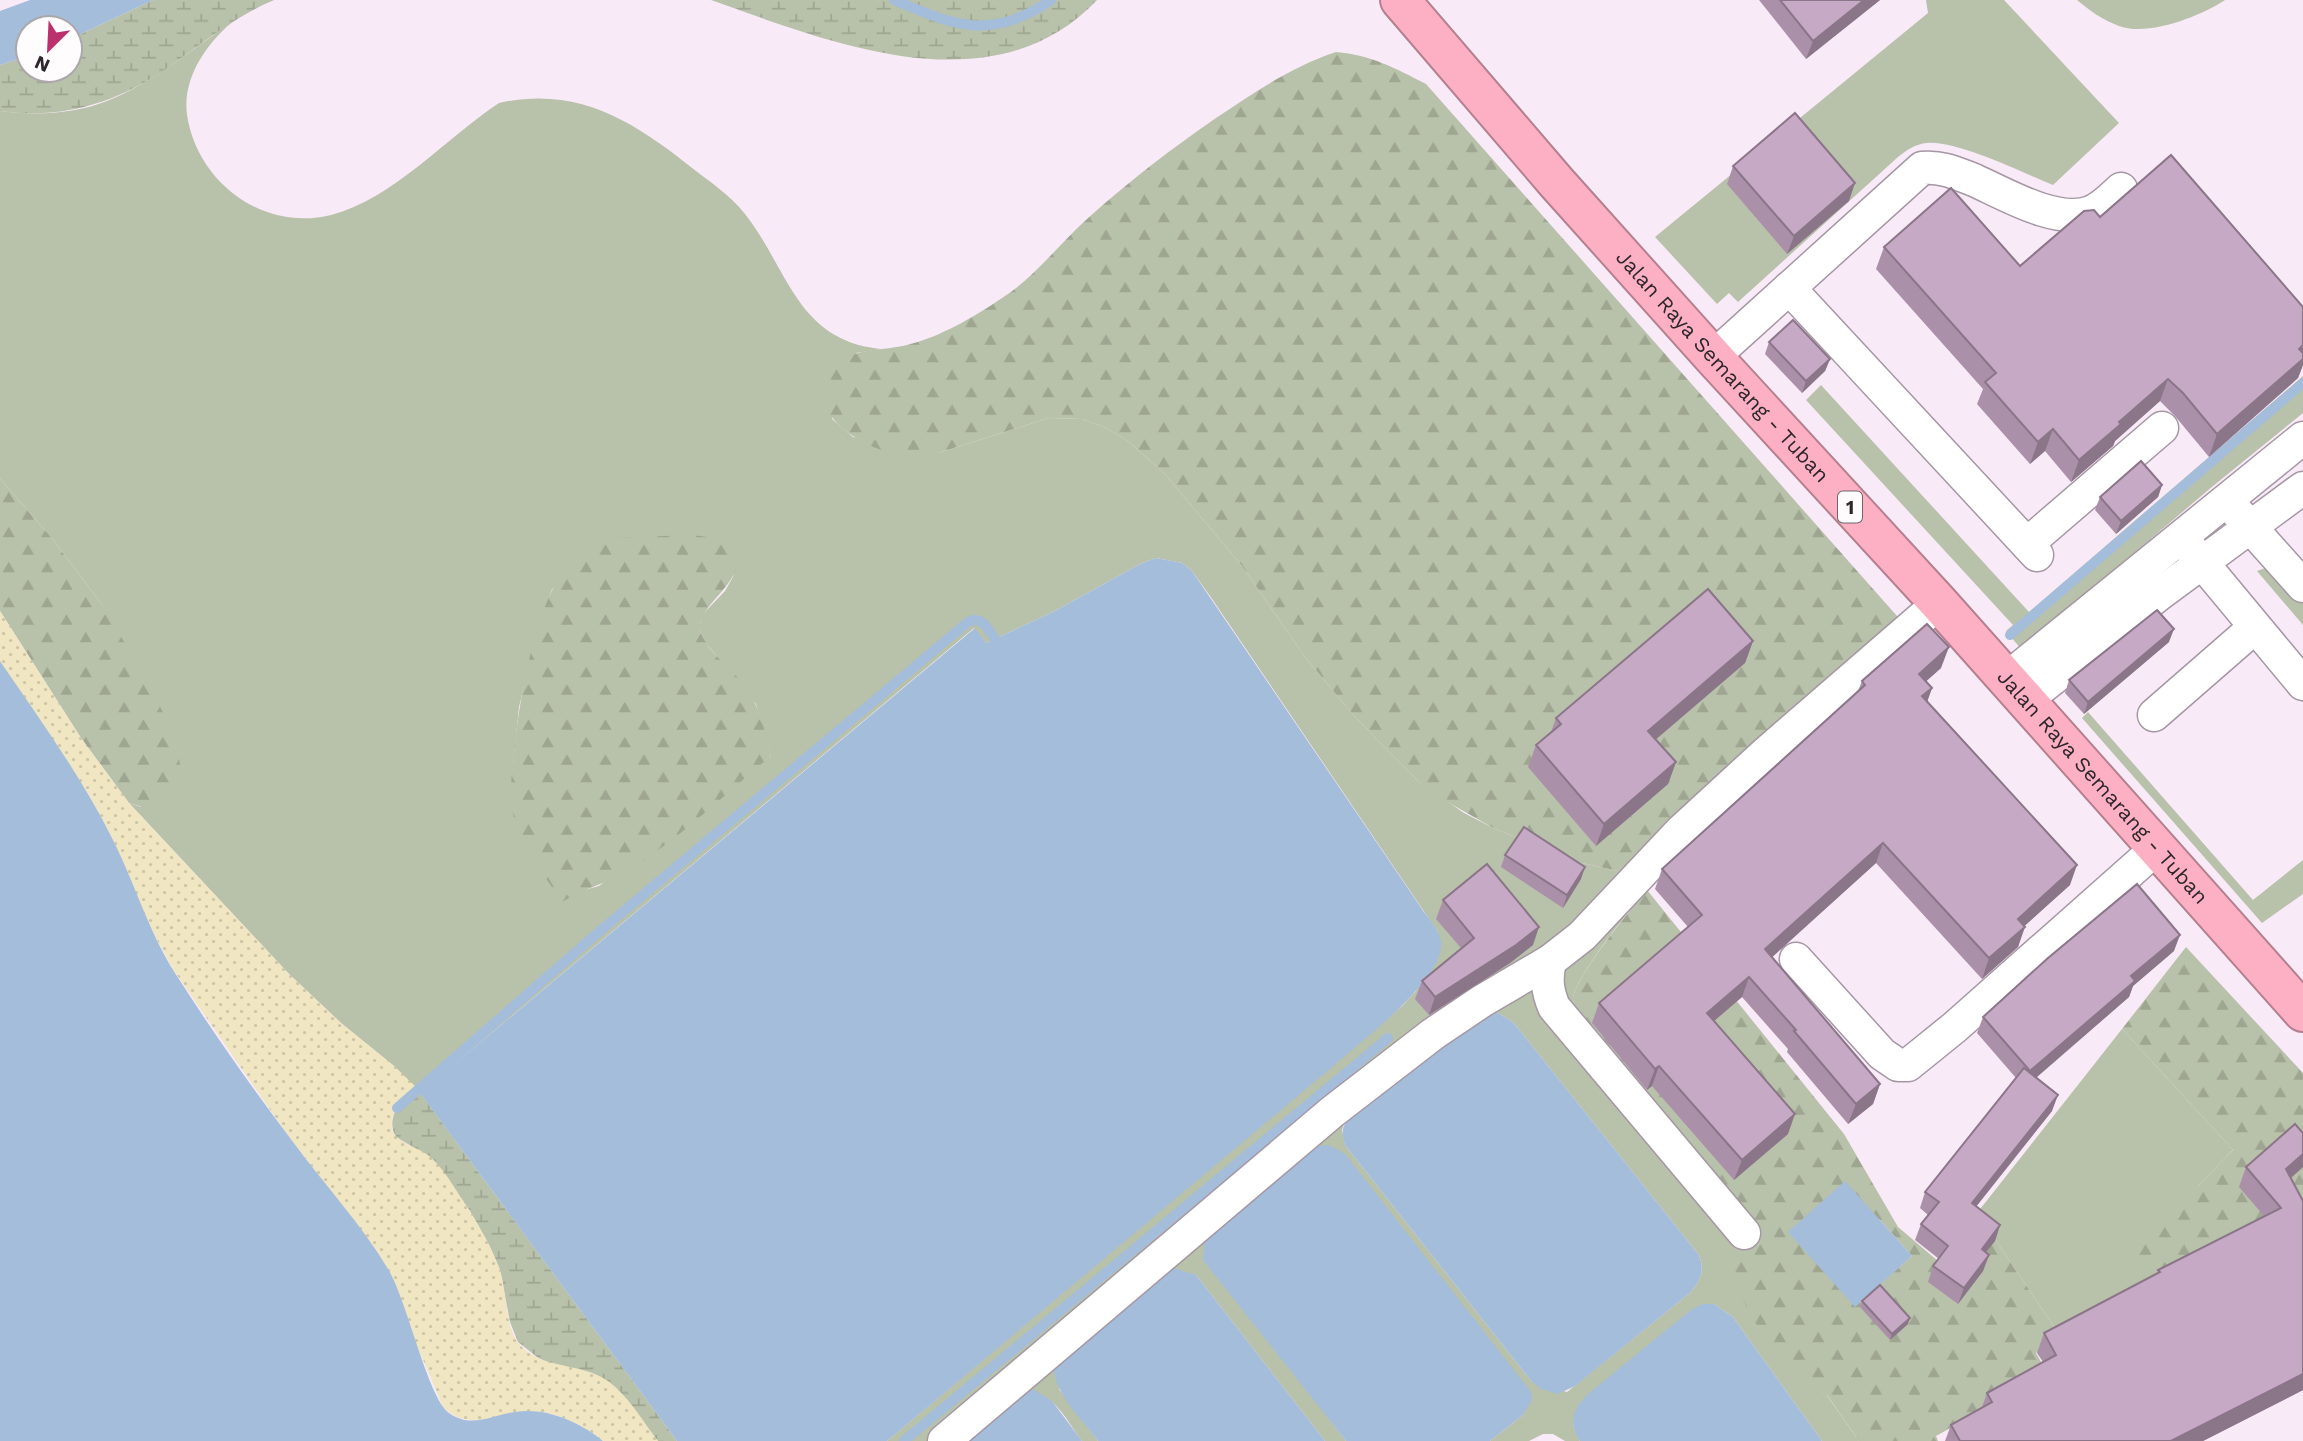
<svg xmlns="http://www.w3.org/2000/svg" width="2303" height="1441" font-family="'Work Sans',sans-serif">
<defs>
<pattern id="forest-firs" width="22" height="20" patternUnits="userSpaceOnUse" patternTransform="scale(1.75)"><rect width="22" height="20" fill="#b8c1a9"/><path d="M5 1l3.5 6h-7zM16 11l3.5 6h-7z" fill="#9ea692"/></pattern>
<pattern id="wetland-marsh" width="20" height="14" patternUnits="userSpaceOnUse" patternTransform="scale(1.75)"><rect width="20" height="14" fill="#b8c1a9"/><path d="M1 5h8M5 5V1M11 12h8M15 12V8" fill="none" stroke="#9ea692"/></pattern>
<pattern id="sand-dots" width="8" height="8" patternUnits="userSpaceOnUse" patternTransform="scale(1.75)"><rect width="8" height="8" fill="#f0e6c1"/><path d="M2 2h.1M6 6h.1" fill="none" stroke="#cec5a6" stroke-width="1.8" stroke-linecap="round"/></pattern>
</defs>
<rect width="100%" height="100%" fill="#f9eaf8"/>
<g fill="#b8c1a9" fill-rule="evenodd">
<path d="M 1926,0 L 2004,0 L 2119,123 L 2053,185 C 2023,173 1957,140 1927,143 C 1915,144 1907,150 1898,157 L 1738,302 L 1729,293 L 1717,304 L 1655,237 L 1928,13 Z"/>
<path d="M 2077,0 L 2225,0 C 2201,16 2148,37 2119,26 C 2103,20 2090,11 2077,0 Z"/>
<path d="M 236,19 C 208,41 182,77 187,115 C 197,182 263,232 331,215 C 393,199 446,138 499,103 C 580,85 636,123 696,171 C 716,186 737,201 751,222 C 790,277 801,341 881,349 L 856,353 L 832,419 L 853,437 L 938,453 L 1049,418 L 1082,419 L 1106,428 L 1128,441 L 1164,473 L 1242,566 L 1305,657 L 1354,716 L 1417,780 L 1464,813 L 1493,828 L 1577,862 L 1623,872 L 1647,890 C 1631,908 1575,977 1573,999 C 1573,1000 1575,1008 1575,1010 L 1734,1198 L 1817,1400 L 1826,1394 L 1859,1441 L 1822,1441 L 1733,1317 L 1714,1304 L 1703,1304 L 1573,1424 L 1576,1434 L 1580,1441 L 1565,1441 L 1553,1434 L 1543,1434 L 1529,1441 L 1490,1441 L 1523,1415 L 1326,1415 L 1346,1441 L 1325,1441 L 1196,1275 L 1059,1389 L 1098,1441 L 1082,1441 C 1067,1421 1053,1390 1024,1391 L 958,1441 L 887,1441 L 1402,1006 L 1416,991 L 1438,932 L 1210,596 L 1192,571 L 1182,563 L 1156,558 L 1140,564 L 1053,612 L 986,643 L 974,628 L 420,1093 L 394,1066 L 341,1023 L 289,974 L 129,803 L 141,807 L 103,606 L 51,537 L 0,479 L 0,111 C 35,116 74,114 107,101 C 151,84 197,46 236,19 ZM 702,536 L 735,564 L 733,577 L 725,591 L 702,615 L 699,628 L 705,642 L 756,704 L 771,756 L 599,886 L 577,892 L 563,901 L 511,787 L 519,707 L 535,638 L 552,589 L 677,538 ZM 1493,1010 L 1513,1022 L 1699,1255 C 1705,1271 1701,1279 1691,1292 L 1567,1392 L 1532,1382 L 1345,1145 L 1342,1130 L 1344,1124 Z"/>
<path d="M 2303,376 L 2303,413 L 2213,486 L 2021,649 L 2006,631 L 2013,625 L 1806,400 L 1821,385 L 2029,612 Z"/>
<path d="M 2268,567 L 2303,601 L 2303,625 L 2257,571 Z"/>
<path d="M 2088,712 L 2253,900 L 2303,860 L 2303,894 L 2262,923 L 2082,718 Z"/>
<path d="M 2122,1029 L 2233,1150 L 2198,1186 L 2147,1290 L 2062,1338 L 1977,1213 Z"/>
</g>
<g fill="url(#forest-firs)" fill-rule="evenodd">
<path d="M 1336,52 C 1371,55 1395,68 1426,84 L 1920,642 L 1647,890 L 1844,1134 L 1898,1227 L 1938,1261 L 1977,1213 L 2062,1338 L 2036,1353 L 2048,1374 L 1936,1436 L 1938,1441 L 1859,1441 L 1827,1395 L 1818,1401 C 1788,1363 1739,1318 1735,1268 C 1733,1252 1738,1236 1741,1220 L 1575,1010 C 1575,1008 1573,1001 1573,999 C 1575,977 1631,909 1647,890 L 1623,872 L 1577,862 L 1493,828 L 1439,797 L 1417,780 L 1354,716 L 1305,657 L 1242,566 L 1164,473 L 1128,441 L 1106,428 L 1082,419 L 1049,418 L 938,453 C 927,455 917,457 906,456 C 866,451 794,412 837,365 C 855,347 884,351 907,345 C 940,337 974,317 1002,298 C 1034,278 1059,244 1087,219 C 1128,182 1171,149 1216,118 C 1255,92 1291,67 1336,52 ZM 1879,1219 L 1912,1256 L 1855,1306 Z"/>
<path d="M 0,479 L 51,537 L 103,606 L 149,684 L 176,739 L 181,771 L 180,784 L 174,796 L 164,807 L 153,810 L 129,803 L 81,738 L 0,611 Z"/>
<path d="M 647,536 C 665,537 684,534 701,536 C 709,537 719,542 725,547 C 763,575 690,605 701,633 C 710,655 731,667 745,686 C 760,707 765,731 771,756 C 725,794 681,837 631,869 C 609,883 584,888 562,902 C 544,874 521,846 513,814 C 508,795 512,774 514,755 C 519,701 537,579 585,548 C 603,536 627,538 647,536 Z"/>
<path d="M 2186,947 L 2303,1073 L 2303,1210 L 2147,1290 L 2123,1250 L 2198,1186 L 2233,1150 L 2122,1029 Z"/>
</g>
<g fill="url(#wetland-marsh)">
<path d="M 153,0 L 274,0 C 234,17 202,44 166,69 C 116,103 61,120 0,111 L 0,65 L 28,56 L 28,70 L 70,70 L 70,39 Z"/>
<path d="M 711,0 L 1097,0 C 993,110 830,42 711,0 Z"/>
<path d="M 415,1086 L 677,1441 L 658,1441 L 610,1383 L 592,1373 L 546,1362 L 537,1357 L 518,1342 L 510,1322 L 500,1270 L 489,1245 L 470,1211 L 428,1156 L 396,1137 C 385,1119 401,1098 415,1086 Z"/>
</g>
<path fill="url(#sand-dots)" d="M 0,611 L 81,738 L 129,803 L 289,974 L 341,1023 L 394,1066 L 415,1086 C 404,1095 382,1122 396,1136 C 404,1145 418,1148 428,1155 C 443,1167 453,1186 464,1202 C 477,1222 490,1244 499,1267 C 508,1291 503,1330 523,1348 C 544,1367 573,1364 597,1375 C 623,1386 641,1419 658,1441 C 643,1441 617,1441 604,1441 C 598,1439 592,1432 586,1429 C 571,1419 548,1411 530,1411 C 498,1411 470,1434 443,1407 L 377,1251 L 291,1140 L 174,971 L 146,920 L 112,837 L 90,797 L 0,661 Z"/>
<g fill="#a4bdda">
<path d="M 30,0 L 153,0 L 70,39 L 70,28 L 28,28 L 28,56 L 0,65 L 0,11 Z"/>
<path d="M 1156,558 L 1182,563 L 1192,571 L 1424,912 C 1430,920 1439,930 1441,941 C 1447,975 1368,1036 1344,1057 L 887,1441 L 677,1441 L 420,1093 L 975,628 L 986,643 L 1053,612 L 1140,564 Z"/>
<path d="M 0,661 C 38,717 79,773 110,834 C 134,880 147,929 175,973 C 212,1031 252,1088 293,1142 C 324,1184 361,1224 388,1269 C 407,1300 428,1398 449,1413 C 471,1429 493,1415 515,1412 C 546,1407 580,1422 603,1441 L 0,1441 Z"/>
<path d="M 1493,1010 L 1513,1022 L 1699,1255 C 1705,1271 1701,1279 1691,1292 L 1575,1386 L 1558,1394 L 1541,1389 L 1532,1382 L 1345,1145 C 1341,1132 1342,1126 1350,1116 L 1446,1035 Z"/>
<path d="M 1329,1145 L 1345,1154 L 1531,1392 L 1532,1400 L 1523,1415 L 1490,1441 L 1346,1441 L 1203,1260 L 1206,1230 L 1306,1151 L 1317,1146 Z"/>
<path d="M 1845,1181 L 1912,1256 L 1855,1307 L 1788,1232 Z"/>
<path d="M 1167,1266 L 1196,1275 L 1325,1441 L 1098,1441 C 1083,1420 1055,1395 1054,1368 Z"/>
<path d="M 1703,1304 L 1714,1304 L 1733,1317 L 1822,1441 L 1580,1441 L 1576,1435 L 1573,1424 L 1574,1414 L 1579,1404 L 1588,1394 L 1692,1309 Z"/>
<path d="M 1035,1390 L 1052,1401 L 1082,1441 L 958,1441 L 1024,1391 Z"/>
</g>
<g fill="none" stroke-linecap="round" stroke-linejoin="round">
<g stroke="#a4bdda" stroke-width="10">
<path d="M 894,0 C 956,26 990,41 1051,0"/>
<path d="M 2010,635 L 2303,383"/>
<path d="M 397,1108 L 600,931 L 968,622 C 982,615 988,629 995,639"/>
<path d="M 904,1441 L 1388,1038"/>
</g>
<defs>
<g id="minor">
<path d="M 1789,288 L 2037,555"/>
<path d="M 1713,357 L 1922,168 C 1941,166 1956,173 1974,180 C 2005,194 2057,225 2091,212 C 2103,207 2111,198 2121,189"/>
<path d="M 2236,511 L 2303,586"/>
<path d="M 2027,544 L 2162,428"/>
<path d="M 2190,548 L 2303,684"/>
<path d="M 2006,679 L 2303,438"/>
<path d="M 2026,700 L 2157,596 L 2303,488"/>
<path d="M 2154,715 L 2255,627"/>
<path d="M 1796,959 L 1882,1054 L 1898,1065 L 1908,1065 L 1955,1027 L 2157,848"/>
<path d="M 1550,961 C 1546,978 1547,990 1554,1007 L 1744,1233"/>
<path d="M 944,1441 L 1332,1112 L 1433,1034 L 1482,1001 L 1550,961 L 1582,936 L 1681,831 L 1767,752 L 1939,603"/>
</g>
<g id="highway">
<path id="s1" d="M 1400,0 L 1557,183 L 1713,357 L 1939,603 L 2303,1012"/>
</g>
</defs>
<use href="#minor" stroke="#a597a4" stroke-width="35"/>
<use href="#highway" stroke="#b4808e" stroke-width="42"/>
<use href="#minor" stroke="#fff" stroke-width="32"/>
<use href="#highway" stroke="#fdb0c3" stroke-width="38"/>
</g>
<g fill="#aa91a9">
<path d="M 1759,0 L 1880,0 L 1806,59 Z"/>
<path d="M 1733,166 L 1849,201 L 1787,254 L 1727,184 Z"/>
<path d="M 2100,217 L 2303,307 L 2303,365 L 2298,378 L 2209,457 L 2175,416 L 2160,401 L 2115,441 L 2113,446 L 2071,482 L 2045,451 L 2030,464 L 1977,404 L 1983,389 L 1876,269 L 1884,247 L 2020,266 Z"/>
<path d="M 1769,342 L 1830,359 L 1825,371 L 1802,393 L 1765,354 Z"/>
<path d="M 2162,485 L 2158,497 L 2116,534 L 2095,510 L 2100,497 Z"/>
<path d="M 1753,641 L 1745,663 L 1656,739 L 1676,762 L 1668,784 L 1596,846 L 1528,767 L 1536,745 L 1551,732 L 1556,718 Z"/>
<path d="M 2169,642 L 2084,714 L 2065,693 L 2069,680 Z"/>
<path d="M 1941,668 L 1926,681 L 1932,688 L 1927,701 L 2070,885 L 2024,926 L 2018,947 L 1982,979 L 1876,863 L 1772,957 L 1880,1084 L 1873,1104 L 1848,1124 L 1787,1052 L 1788,1049 L 1742,997 L 1714,1021 L 1788,1134 L 1734,1180 L 1652,1086 L 1647,1090 L 1592,1023 L 1599,1003 L 1688,927 L 1655,889 L 1662,869 L 1858,691 L 1862,681 Z"/>
<path d="M 1505,855 L 1581,879 L 1563,908 L 1501,867 Z"/>
<path d="M 1443,900 L 1533,945 L 1510,963 L 1429,1015 L 1415,999 L 1422,981 L 1461,948 L 1436,919 Z"/>
<path d="M 2174,951 L 2133,986 L 2129,997 L 2036,1078 L 2052,1111 L 1976,1207 L 2000,1225 L 1995,1241 L 1986,1252 L 1989,1255 L 1983,1271 L 1958,1304 L 1928,1282 L 1933,1266 L 1939,1259 L 1915,1240 L 1921,1224 L 1928,1215 L 1920,1208 L 1925,1192 L 2016,1078 L 1977,1033 L 1983,1017 Z"/>
<path d="M 2246,1167 L 2303,1167 L 2291,1178 L 2303,1201 L 2303,1390 L 2203,1441 L 1945,1441 L 1951,1425 L 1982,1407 L 1987,1393 L 2043,1362 L 2037,1353 L 2044,1333 L 2157,1274 L 2158,1270 L 2264,1216 L 2239,1187 Z"/>
<path d="M 1862,1301 L 1908,1324 L 1890,1340 L 1860,1307 Z"/>
</g>
<g fill="#8b7689">
<path d="M 1864,0 L 1880,0 L 1806,59 L 1813,41 Z"/>
<path d="M 1855,183 L 1849,201 L 1787,254 L 1794,236 Z"/>
<path d="M 2303,345 L 2303,365 L 2298,378 L 2209,457 L 2217,434 Z"/>
<path d="M 1830,359 L 1825,371 L 1802,393 L 1806,381 Z"/>
<path d="M 2168,379 L 2160,401 L 2115,441 L 2113,446 L 2071,482 L 2079,460 L 2119,422 Z"/>
<path d="M 2053,429 L 2045,451 L 2030,464 L 2038,442 Z"/>
<path d="M 2162,485 L 2158,497 L 2116,534 L 2121,521 Z"/>
<path d="M 2174,629 L 2169,642 L 2084,714 L 2088,702 Z"/>
<path d="M 1753,641 L 1745,663 L 1640,753 L 1648,731 Z"/>
<path d="M 1949,647 L 1941,668 L 1912,694 L 1919,674 Z"/>
<path d="M 1932,688 L 1925,708 L 1922,696 Z"/>
<path d="M 1676,762 L 1668,784 L 1596,846 L 1604,824 Z"/>
<path d="M 1883,843 L 1876,863 L 1758,970 L 1765,949 Z"/>
<path d="M 2077,865 L 2070,885 L 2010,939 L 2018,919 Z"/>
<path d="M 1585,867 L 1581,879 L 1563,908 L 1567,895 Z"/>
<path d="M 1539,927 L 1533,945 L 1510,963 L 1429,1015 L 1435,997 Z"/>
<path d="M 2025,927 L 2018,947 L 1982,979 L 1989,958 Z"/>
<path d="M 2180,935 L 2174,951 L 2133,986 L 2129,997 L 2024,1088 L 2030,1071 L 2131,976 Z"/>
<path d="M 1749,977 L 1742,997 L 1700,1033 L 1707,1013 Z"/>
<path d="M 1659,1066 L 1652,1086 L 1647,1090 L 1655,1069 Z"/>
<path d="M 1880,1084 L 1873,1104 L 1848,1124 L 1856,1104 Z"/>
<path d="M 2058,1095 L 2052,1111 L 1966,1219 L 1972,1203 Z"/>
<path d="M 1795,1114 L 1788,1134 L 1734,1180 L 1742,1160 Z"/>
<path d="M 2303,1154 L 2303,1167 L 2279,1188 L 2286,1169 Z"/>
<path d="M 2000,1225 L 1995,1241 L 1976,1265 L 1982,1249 Z"/>
<path d="M 1989,1255 L 1983,1271 L 1958,1304 L 1964,1288 Z"/>
<path d="M 1910,1318 L 1908,1324 L 1890,1340 L 1892,1334 Z"/>
<path d="M 2303,1374 L 2303,1390 L 2203,1441 L 2171,1441 Z"/>
</g>
<g fill="#c6a9c4" stroke="#8b7689" stroke-width="2">
<path d="M 1780,0 L 1864,0 L 1813,41 Z"/>
<path d="M 1795,113 L 1855,183 L 1794,236 L 1733,166 Z"/>
<path d="M 2171,155 L 2303,307 L 2303,345 L 2299,349 L 2303,353 L 2303,359 L 2217,434 L 2183,393 L 2168,379 L 2119,422 L 2121,424 L 2079,460 L 2053,429 L 2038,442 L 1985,382 L 1996,373 L 1884,247 L 1951,188 L 2020,266 L 2084,211 L 2094,210 L 2100,217 Z"/>
<path d="M 1793,320 L 1830,359 L 1806,381 L 1769,342 Z"/>
<path d="M 2141,461 L 2162,485 L 2121,521 L 2100,497 Z"/>
<path d="M 1708,589 L 1753,641 L 1648,731 L 1676,762 L 1604,824 L 1536,745 L 1561,724 L 1556,718 Z"/>
<path d="M 2157,610 L 2174,629 L 2088,702 L 2069,680 Z"/>
<path d="M 1927,624 L 1949,647 L 1919,674 L 1932,688 L 1922,696 L 2077,865 L 2018,919 L 2025,927 L 1989,958 L 1883,843 L 1765,949 L 1880,1084 L 1856,1104 L 1794,1031 L 1796,1030 L 1749,977 L 1707,1013 L 1795,1114 L 1742,1160 L 1659,1066 L 1655,1069 L 1599,1003 L 1702,915 L 1662,869 L 1865,685 L 1862,681 Z"/>
<path d="M 1524,827 L 1585,867 L 1567,895 L 1505,855 Z"/>
<path d="M 1487,864 L 1539,927 L 1516,945 L 1435,997 L 1422,981 L 1474,938 L 1443,900 Z"/>
<path d="M 2137,884 L 2180,935 L 2131,976 L 2135,981 L 2030,1071 L 1983,1017 L 2048,958 Z"/>
<path d="M 2024,1068 L 2058,1095 L 1972,1203 L 2000,1225 L 1982,1249 L 1989,1255 L 1964,1288 L 1933,1266 L 1948,1246 L 1921,1224 L 1939,1202 L 1925,1192 Z"/>
<path d="M 2295,1124 L 2303,1133 L 2303,1154 L 2286,1169 L 2303,1201 L 2303,1374 L 2171,1441 L 1960,1441 L 1951,1425 L 1992,1402 L 1987,1393 L 2056,1355 L 2044,1333 L 2160,1272 L 2158,1270 L 2281,1208 L 2246,1167 Z"/>
<path d="M 1880,1285 L 1910,1318 L 1892,1334 L 1862,1301 Z"/>
</g>
<g text-anchor="middle" stroke-width="7" stroke-linejoin="round" paint-order="stroke">
<rect fill="#fffcfe" stroke="#6c676b" stroke-width="2" x="1838" y="491.5" width="24" height="31" rx="5"/>
<g font-size="19" font-weight="bold" fill="#2d272c">
<text x="1850" y="514">1</text>
</g>
<g font-size="21" fill="#2d272c" stroke="#fffcfe">
<text dy="7" stroke="none"><textPath href="#s1" startOffset="488">Jalan Raya Semarang - Tuban</textPath></text>
<text dy="7" stroke="none"><textPath href="#s1" startOffset="1055">Jalan Raya Semarang - Tuban</textPath></text>
</g>
</g>
<g transform="translate(49 49) rotate(204)"><circle r="33" fill="#fffcfe" stroke="#aba7aa" stroke-width="2"/>
<path d="M0-5L12 26L0 18L-12 26Z" fill="#bb316e"/>
<text y="-10" font-size="19" font-weight="bold" text-anchor="middle" fill="#2d272c">N</text>
</g>
</svg>
